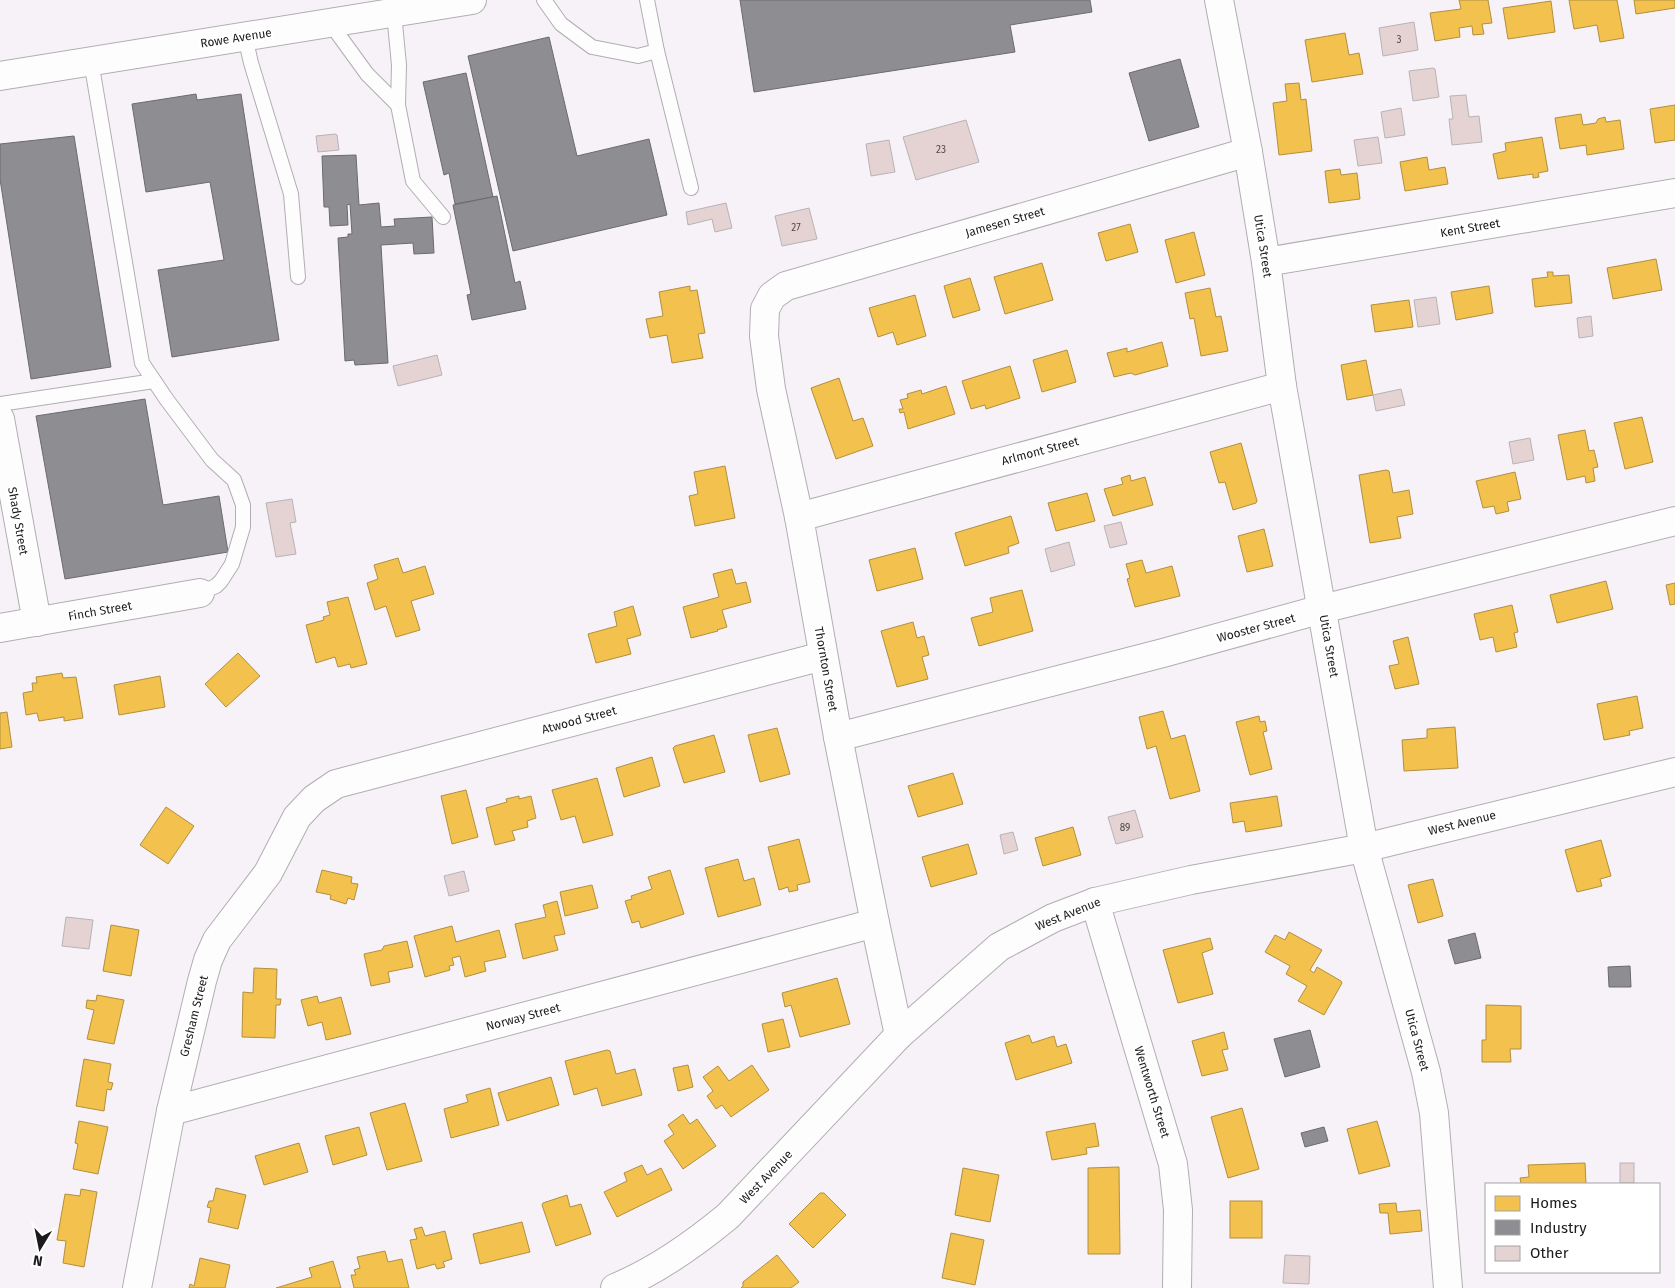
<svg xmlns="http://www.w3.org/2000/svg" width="1675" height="1288" font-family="'Fira Sans',sans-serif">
<rect width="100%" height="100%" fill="#f7f2f7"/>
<g fill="#f2c14e" stroke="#b28f3f">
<path d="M 1459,0 L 1488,0 L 1492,23 L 1482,24 L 1484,34 L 1473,35 L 1472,26 L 1459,28 L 1460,37 L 1435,41 L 1430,13 L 1461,9 Z"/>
<path d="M 1569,0 L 1617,0 L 1624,38 L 1600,42 L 1597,25 L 1574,29 Z"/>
<path d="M 1634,0 L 1675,0 L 1675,8 L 1636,14 Z"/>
<path d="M 1551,1 L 1555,32 L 1508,39 L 1503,8 Z"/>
<path d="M 1345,33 L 1349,55 L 1359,53 L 1363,74 L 1312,82 L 1305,40 Z"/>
<path d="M 1299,83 L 1301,100 L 1306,99 L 1312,151 L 1279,155 L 1273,103 L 1287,101 L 1285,84 Z"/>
<path d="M 1675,105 L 1675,140 L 1655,143 L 1650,109 Z"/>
<path d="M 1581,114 L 1583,125 L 1596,123 L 1598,119 L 1605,117 L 1606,122 L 1620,120 L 1624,149 L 1587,155 L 1586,145 L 1560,149 L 1555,118 Z"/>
<path d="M 1542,137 L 1548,171 L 1538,173 L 1539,177 L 1533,178 L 1533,174 L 1498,179 L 1493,154 L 1506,151 L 1505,143 Z"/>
<path d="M 1427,157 L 1429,170 L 1445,167 L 1448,184 L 1405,191 L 1400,162 Z"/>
<path d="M 1340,169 L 1341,175 L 1357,173 L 1360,199 L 1329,203 L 1325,171 Z"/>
<path d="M 1130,224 L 1138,252 L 1106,261 L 1098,233 Z"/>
<path d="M 1194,232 L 1205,275 L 1176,283 L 1165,240 Z"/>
<path d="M 1656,259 L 1662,290 L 1613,299 L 1607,268 Z"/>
<path d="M 1042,263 L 1053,300 L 1005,314 L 994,277 Z"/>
<path d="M 1547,272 L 1553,272 L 1553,276 L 1569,275 L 1572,303 L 1535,307 L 1532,279 L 1548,277 Z"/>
<path d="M 970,278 L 980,310 L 953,318 L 944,286 Z"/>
<path d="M 690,286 L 690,291 L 697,290 L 705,333 L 698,334 L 703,358 L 672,363 L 667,335 L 650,338 L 646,319 L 663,316 L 659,292 Z"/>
<path d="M 1489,286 L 1493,313 L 1456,320 L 1451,292 Z"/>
<path d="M 1210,288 L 1216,317 L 1221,316 L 1228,351 L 1201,356 L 1194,318 L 1190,319 L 1185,293 Z"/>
<path d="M 915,295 L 926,336 L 897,345 L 893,332 L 878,337 L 869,308 Z"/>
<path d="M 1409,300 L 1413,327 L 1375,332 L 1371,305 Z"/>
<path d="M 1162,342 L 1168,366 L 1135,375 L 1131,373 L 1114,377 L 1107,353 L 1127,348 L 1127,352 Z"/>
<path d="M 1067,350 L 1076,382 L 1042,392 L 1033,360 Z"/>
<path d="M 1366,360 L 1373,395 L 1347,400 L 1341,365 Z"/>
<path d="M 1010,366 L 1020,398 L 986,409 L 985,405 L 971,409 L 962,381 Z"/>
<path d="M 839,378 L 853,421 L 863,418 L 873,446 L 836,459 L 811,388 Z"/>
<path d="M 946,386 L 955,414 L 908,429 L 904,412 L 900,413 L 899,409 L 903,409 L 900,400 L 908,398 L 907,394 L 921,390 L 922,394 Z"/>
<path d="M 1642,417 L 1653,462 L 1625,469 L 1614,423 Z"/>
<path d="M 1585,430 L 1589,451 L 1594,450 L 1598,467 L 1593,468 L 1595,481 L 1586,483 L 1585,476 L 1567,480 L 1558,435 Z"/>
<path d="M 1241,443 L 1257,501 L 1256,503 L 1233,510 L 1225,482 L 1219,483 L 1210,452 Z"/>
<path d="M 725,466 L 735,518 L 695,526 L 689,496 L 698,494 L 694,472 Z"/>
<path d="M 1386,470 L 1389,471 L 1393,493 L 1409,490 L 1413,514 L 1397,517 L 1401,538 L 1370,543 L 1359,475 Z"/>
<path d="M 1515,472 L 1521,499 L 1507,502 L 1509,511 L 1496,514 L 1494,506 L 1483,508 L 1476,481 Z"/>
<path d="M 1130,475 L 1131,481 L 1145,477 L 1153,505 L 1113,516 L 1104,489 L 1123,484 L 1121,478 Z"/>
<path d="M 1087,493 L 1095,521 L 1056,531 L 1048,503 Z"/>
<path d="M 1011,516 L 1019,543 L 1008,547 L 1009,553 L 965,566 L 955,533 Z"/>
<path d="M 1264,529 L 1273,566 L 1247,572 L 1238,536 Z"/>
<path d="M 915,548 L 923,579 L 877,591 L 869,560 Z"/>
<path d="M 398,558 L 403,573 L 425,566 L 434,594 L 411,601 L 420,630 L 396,637 L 386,606 L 375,610 L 367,583 L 378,579 L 374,565 Z"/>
<path d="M 1142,560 L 1146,573 L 1172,566 L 1180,596 L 1135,607 L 1127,579 L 1130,578 L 1126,564 Z"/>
<path d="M 732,569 L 736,584 L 746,582 L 751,602 L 722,610 L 727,627 L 717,630 L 718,631 L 691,638 L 683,607 L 719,597 L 713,574 Z"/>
<path d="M 1606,581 L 1613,609 L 1557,623 L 1550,595 Z"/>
<path d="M 1675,583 L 1675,604 L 1670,605 L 1666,585 Z"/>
<path d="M 1022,590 L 1033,631 L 979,646 L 971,618 L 993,612 L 990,598 Z"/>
<path d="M 348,597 L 367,664 L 351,668 L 350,664 L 338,667 L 335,657 L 316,663 L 306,625 L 324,620 L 323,617 L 330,615 L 327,602 Z"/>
<path d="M 1512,605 L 1518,632 L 1514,633 L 1517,647 L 1496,652 L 1493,637 L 1480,640 L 1474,614 Z"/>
<path d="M 633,606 L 641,635 L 627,639 L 631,654 L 596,663 L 588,634 L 617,626 L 614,612 Z"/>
<path d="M 913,622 L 917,638 L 924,636 L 929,655 L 922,657 L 928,679 L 897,687 L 881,631 Z"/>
<path d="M 1408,637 L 1419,684 L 1395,689 L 1389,666 L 1399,664 L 1393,641 Z"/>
<path d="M 238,653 L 260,676 L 226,707 L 205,684 Z"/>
<path d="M 62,673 L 63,678 L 76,677 L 83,718 L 64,721 L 64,717 L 39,721 L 37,713 L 26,715 L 23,693 L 33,691 L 32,683 L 37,683 L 36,677 Z"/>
<path d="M 160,676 L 165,707 L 119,715 L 114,685 Z"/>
<path d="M 1637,696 L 1643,728 L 1629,731 L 1630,735 L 1604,740 L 1597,704 Z"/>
<path d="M 1163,711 L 1171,739 L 1185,735 L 1200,791 L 1170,799 L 1156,746 L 1147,749 L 1139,717 Z"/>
<path d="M 7,712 L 12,747 L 0,749 L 0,713 Z"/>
<path d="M 1259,716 L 1260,722 L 1265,721 L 1267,731 L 1263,732 L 1272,769 L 1250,775 L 1236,722 Z"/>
<path d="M 1455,727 L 1458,768 L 1404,771 L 1402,740 L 1427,738 L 1427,729 Z"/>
<path d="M 777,728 L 790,774 L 760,782 L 748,735 Z"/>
<path d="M 714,735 L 725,772 L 684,783 L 673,748 L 675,746 Z"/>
<path d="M 652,757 L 660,786 L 624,797 L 616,768 Z"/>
<path d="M 953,773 L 963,804 L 918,817 L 908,786 Z"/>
<path d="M 597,778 L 613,835 L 583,843 L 575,816 L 561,820 L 552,790 Z"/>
<path d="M 466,790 L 478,837 L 452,844 L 441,796 Z"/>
<path d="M 519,796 L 519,799 L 531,796 L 536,818 L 527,821 L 528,827 L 512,831 L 515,840 L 495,845 L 486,808 L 507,802 L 506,799 Z"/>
<path d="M 1277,796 L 1282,826 L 1246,832 L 1244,821 L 1233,823 L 1230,803 Z"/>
<path d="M 166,807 L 194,826 L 168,864 L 140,845 Z"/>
<path d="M 1073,827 L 1081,855 L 1043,866 L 1035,838 Z"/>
<path d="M 799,839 L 810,882 L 797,885 L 798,890 L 789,892 L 788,887 L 779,890 L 768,847 Z"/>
<path d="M 1601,840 L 1611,876 L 1600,879 L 1602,886 L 1577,892 L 1565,850 Z"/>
<path d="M 968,844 L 977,874 L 931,887 L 922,857 Z"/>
<path d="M 738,859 L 744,881 L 754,878 L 761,905 L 718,917 L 705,868 Z"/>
<path d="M 322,870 L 352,877 L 351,883 L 358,884 L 354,900 L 348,898 L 346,904 L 330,899 L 331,895 L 316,892 Z"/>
<path d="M 670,870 L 684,914 L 641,928 L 639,921 L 632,923 L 625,901 L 632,899 L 631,896 L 652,889 L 648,877 Z"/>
<path d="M 1433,879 L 1443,916 L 1418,923 L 1408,885 Z"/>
<path d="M 592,885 L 598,908 L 565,916 L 560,892 Z"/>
<path d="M 557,901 L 565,934 L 554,936 L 558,950 L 523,959 L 515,924 L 546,917 L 543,905 Z"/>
<path d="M 111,925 L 139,930 L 131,976 L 103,971 Z"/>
<path d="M 452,926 L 456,942 L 499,930 L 506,957 L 484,962 L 486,971 L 465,977 L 460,956 L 452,958 L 454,965 L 449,966 L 450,970 L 425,977 L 414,936 Z"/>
<path d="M 1289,932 L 1322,950 L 1310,970 L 1314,973 L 1317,967 L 1341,981 L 1342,983 L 1324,1015 L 1298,1001 L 1307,986 L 1286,974 L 1290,966 L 1265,952 L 1275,935 L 1285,940 Z"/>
<path d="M 1210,938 L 1213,949 L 1202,953 L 1213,994 L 1178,1003 L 1163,950 Z"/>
<path d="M 407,941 L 413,967 L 388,972 L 390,982 L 371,986 L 364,954 L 382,950 L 384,946 Z"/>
<path d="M 254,968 L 277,969 L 276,999 L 281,999 L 280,1005 L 276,1005 L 275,1038 L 242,1037 L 243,992 L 253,993 Z"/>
<path d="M 837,978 L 850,1024 L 800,1037 L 791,1005 L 785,1007 L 782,993 Z"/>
<path d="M 97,995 L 124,1000 L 114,1044 L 87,1039 L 94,1010 L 86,1008 L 87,1000 L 96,1001 Z"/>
<path d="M 317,996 L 319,1003 L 341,997 L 351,1034 L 326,1040 L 322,1022 L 308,1026 L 301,1000 Z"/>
<path d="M 1486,1005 L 1521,1006 L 1521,1049 L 1510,1049 L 1511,1062 L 1482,1062 L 1482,1040 L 1486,1040 Z"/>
<path d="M 783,1019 L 790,1047 L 768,1052 L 762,1024 Z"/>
<path d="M 1224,1032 L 1228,1049 L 1222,1050 L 1228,1070 L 1202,1076 L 1192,1041 Z"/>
<path d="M 1029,1035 L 1032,1043 L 1054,1036 L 1057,1047 L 1066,1044 L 1072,1063 L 1016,1080 L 1005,1043 Z"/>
<path d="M 607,1050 L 610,1051 L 616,1074 L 635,1069 L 642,1095 L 602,1106 L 597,1088 L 574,1095 L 565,1061 Z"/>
<path d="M 84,1059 L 111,1064 L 108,1082 L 113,1083 L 111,1090 L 107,1089 L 104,1111 L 76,1106 Z"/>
<path d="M 688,1065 L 693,1087 L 678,1091 L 673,1068 Z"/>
<path d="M 752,1065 L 769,1090 L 731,1117 L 722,1105 L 716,1109 L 707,1096 L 713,1091 L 703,1077 L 718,1066 L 729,1081 Z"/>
<path d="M 551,1077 L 559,1105 L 507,1121 L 498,1093 Z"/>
<path d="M 490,1088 L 499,1125 L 451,1138 L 444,1109 L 468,1102 L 466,1095 Z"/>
<path d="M 405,1103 L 422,1161 L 387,1170 L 370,1113 Z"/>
<path d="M 1242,1108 L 1259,1169 L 1228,1178 L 1211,1117 Z"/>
<path d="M 683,1114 L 690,1124 L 697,1119 L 716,1146 L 683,1169 L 664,1141 L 674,1134 L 668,1125 Z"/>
<path d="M 79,1121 L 108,1127 L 98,1174 L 73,1169 L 78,1144 L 75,1143 Z"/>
<path d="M 1377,1121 L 1390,1166 L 1359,1174 L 1347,1129 Z"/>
<path d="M 1095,1123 L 1099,1146 L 1086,1148 L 1087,1154 L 1052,1160 L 1046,1132 Z"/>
<path d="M 359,1127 L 367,1155 L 333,1165 L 325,1136 Z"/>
<path d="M 299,1143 L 308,1172 L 264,1185 L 255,1156 Z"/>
<path d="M 1585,1163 L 1586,1184 L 1521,1184 L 1520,1178 L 1529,1177 L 1528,1165 Z"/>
<path d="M 642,1165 L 647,1175 L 661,1168 L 672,1190 L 617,1217 L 604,1192 L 627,1181 L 624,1173 Z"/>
<path d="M 1119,1167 L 1120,1254 L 1088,1254 L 1088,1168 Z"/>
<path d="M 963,1168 L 999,1175 L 990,1222 L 955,1215 Z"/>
<path d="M 216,1188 L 246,1195 L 238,1229 L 208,1222 L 211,1208 L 207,1207 L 209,1201 L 213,1201 Z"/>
<path d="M 81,1189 L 97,1192 L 84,1267 L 63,1263 L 66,1241 L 57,1240 L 65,1194 L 80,1196 Z"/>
<path d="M 820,1193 L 824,1193 L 846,1215 L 813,1248 L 789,1224 Z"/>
<path d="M 567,1195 L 570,1207 L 581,1204 L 591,1234 L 556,1246 L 542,1205 L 543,1203 Z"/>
<rect x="1230" y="1201" width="32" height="37"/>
<path d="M 1396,1203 L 1397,1212 L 1420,1210 L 1422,1231 L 1390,1234 L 1388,1213 L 1380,1213 L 1379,1204 Z"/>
<path d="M 522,1222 L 530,1252 L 480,1264 L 473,1234 Z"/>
<path d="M 422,1227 L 425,1236 L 445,1231 L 452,1259 L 443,1262 L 445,1267 L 437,1269 L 435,1264 L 417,1269 L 410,1240 L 417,1239 L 414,1229 Z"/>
<path d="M 951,1233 L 984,1240 L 975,1285 L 942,1278 Z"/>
<path d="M 385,1251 L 388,1262 L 402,1259 L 409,1288 L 354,1288 L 351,1275 L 356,1275 L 354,1270 L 360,1268 L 357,1257 Z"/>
<path d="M 777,1255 L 799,1282 L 791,1288 L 741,1288 L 743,1286 L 743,1282 Z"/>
<path d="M 200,1258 L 230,1265 L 225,1288 L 189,1288 L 190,1284 L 194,1286 Z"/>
<path d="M 333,1261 L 341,1288 L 276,1288 L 312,1277 L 309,1268 Z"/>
</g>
<g fill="#8d8d92" stroke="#6b6a6f">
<path d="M 740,0 L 1090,0 L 1092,12 L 1010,25 L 1015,52 L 754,92 Z"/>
<path d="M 549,37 L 577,156 L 649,139 L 667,215 L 513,251 L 468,56 Z"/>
<path d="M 1180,59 L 1199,127 L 1149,141 L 1129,73 Z"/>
<path d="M 466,73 L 493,197 L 455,204 L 449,173 L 444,175 L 423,82 Z"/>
<path d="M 196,94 L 197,100 L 241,94 L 279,340 L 172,357 L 158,270 L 224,260 L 210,182 L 146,192 L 132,104 Z"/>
<path d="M 74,136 L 111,367 L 31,379 L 0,179 L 0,144 Z"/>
<path d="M 356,155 L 359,205 L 379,203 L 381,227 L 395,226 L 394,219 L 432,217 L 434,253 L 414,254 L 413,243 L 381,245 L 388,363 L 355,365 L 354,360 L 345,361 L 338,238 L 348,237 L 348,234 L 352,234 L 350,204 L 347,205 L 348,225 L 330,226 L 329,207 L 324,207 L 322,156 Z"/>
<path d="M 497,196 L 515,283 L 520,281 L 526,309 L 472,320 L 467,295 L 471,294 L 453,205 Z"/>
<path d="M 145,399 L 163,505 L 219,496 L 228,552 L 65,579 L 36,416 Z"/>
<path d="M 1475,933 L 1481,958 L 1455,964 L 1448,940 Z"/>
<path d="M 1630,966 L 1631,987 L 1609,987 L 1608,967 Z"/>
<path d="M 1310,1030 L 1320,1067 L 1285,1077 L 1274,1039 Z"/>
<path d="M 1324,1127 L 1328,1141 L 1305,1147 L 1301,1133 Z"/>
</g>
<g fill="#e5d3d4" stroke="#b7b3b5">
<path d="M 1414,22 L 1418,50 L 1383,56 L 1379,28 Z"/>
<path d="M 1433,68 L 1435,69 L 1439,97 L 1413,101 L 1409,71 Z"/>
<path d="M 1466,95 L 1469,117 L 1479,116 L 1482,142 L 1452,145 L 1449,119 L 1453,119 L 1450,96 Z"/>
<path d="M 1401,108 L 1405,135 L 1385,138 L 1381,112 Z"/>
<path d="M 966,120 L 979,162 L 916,180 L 903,137 Z"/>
<path d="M 335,134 L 337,135 L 339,150 L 318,152 L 316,136 Z"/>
<path d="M 1378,137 L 1382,163 L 1358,166 L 1354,140 Z"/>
<path d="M 889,140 L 895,172 L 871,176 L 866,144 Z"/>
<path d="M 726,203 L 732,228 L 715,232 L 712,219 L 688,225 L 686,212 Z"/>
<path d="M 809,208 L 817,239 L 782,246 L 775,216 Z"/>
<path d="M 1436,297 L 1440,324 L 1418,327 L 1414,300 Z"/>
<path d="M 1591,316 L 1593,336 L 1579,338 L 1577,318 Z"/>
<path d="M 437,355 L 442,375 L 398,386 L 393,366 Z"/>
<path d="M 1401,389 L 1405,405 L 1376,411 L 1373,395 Z"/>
<path d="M 1530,438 L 1534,460 L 1513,464 L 1509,442 Z"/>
<path d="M 292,499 L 296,522 L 290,523 L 296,554 L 276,557 L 266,503 Z"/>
<path d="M 1121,522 L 1127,544 L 1110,548 L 1104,526 Z"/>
<path d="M 1069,542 L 1075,565 L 1051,572 L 1045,549 Z"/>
<path d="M 1135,810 L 1143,837 L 1116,844 L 1108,817 Z"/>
<path d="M 1013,832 L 1018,850 L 1004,854 L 1000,835 Z"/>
<path d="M 464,871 L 469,891 L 449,896 L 444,876 Z"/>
<path d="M 66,917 L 93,920 L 89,949 L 62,946 Z"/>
<rect x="1620" y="1163" width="14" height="20"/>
<path d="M 1285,1255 L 1310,1256 L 1309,1284 L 1283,1283 Z"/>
</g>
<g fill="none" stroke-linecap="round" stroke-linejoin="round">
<defs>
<g id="service">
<path d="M 544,0 L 561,24 L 592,47 L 638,56 L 657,51"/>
<path d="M 647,0 L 657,51 L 691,188"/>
<path d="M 394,13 L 399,65 L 398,105 L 413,181 L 443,217"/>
<path d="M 330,23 L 367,74 L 398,105"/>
<path d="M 245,37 L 251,63 L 291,194 L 298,277"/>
<path d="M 91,61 L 142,363 L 167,400 L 212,460 L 234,480 L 243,505 L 243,527 L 232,564 L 221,581 L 216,586 L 200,593"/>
<path d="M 0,404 L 154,381"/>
</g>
<g id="minor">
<path d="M 1219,0 L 1248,152 L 1266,262 L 1282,386 L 1364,848 L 1426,1072 L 1434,1113 L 1448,1288"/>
<path d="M 0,76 L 472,0"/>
<path d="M 1266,262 L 1675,193"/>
<path d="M 0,419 L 37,622"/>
<path d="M 799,517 L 1282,386"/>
<path d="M 0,628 L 200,593"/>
<path d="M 838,737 L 1163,653 L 1322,609 L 1675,521"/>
<path d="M 1095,902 L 1173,1164 L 1178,1210 L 1177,1288"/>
<path d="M 899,1035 L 875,923 L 838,737 L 799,517 L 771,389 L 764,336 L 765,309 L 772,296 L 786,286 L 1248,152"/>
<path d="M 171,1111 L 875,923"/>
<path d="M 137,1288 L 171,1111 L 202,981 L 208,960 L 217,940 L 268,873 L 297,817 L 314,799 L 336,784 L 823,656"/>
</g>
<path id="tertiary" d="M 615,1288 C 656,1271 693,1245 728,1216 L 899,1035 L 999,947 L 1053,918 L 1095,902 L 1191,880 L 1364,848 L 1675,772"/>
</defs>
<use href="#service" stroke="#b1aeb1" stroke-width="16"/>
<use href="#minor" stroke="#b1aeb1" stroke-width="30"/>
<use href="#tertiary" stroke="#b1aeb1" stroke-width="30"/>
<use href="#service" stroke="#fefdfe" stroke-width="14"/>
<use href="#minor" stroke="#fefdfe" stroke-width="28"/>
<use href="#tertiary" stroke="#fefdfe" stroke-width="28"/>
</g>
<g text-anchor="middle" stroke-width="5" stroke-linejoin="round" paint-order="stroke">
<g font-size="10" fill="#4f484b">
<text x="1399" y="43">3</text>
<text x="941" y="153">23</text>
<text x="796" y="231">27</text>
<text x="1125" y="831">89</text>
</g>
<g font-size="12" fill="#1d1a1d" stroke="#fff">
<text transform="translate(236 38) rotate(-9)" y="4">Rowe Avenue</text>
<text transform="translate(1005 222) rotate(-16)" y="4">Jamesen Street</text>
<text transform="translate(1470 228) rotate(-10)" y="4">Kent Street</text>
<text transform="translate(1263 246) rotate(81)" y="4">Utica Street</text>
<text transform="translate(1040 451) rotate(-15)" y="4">Arlmont Street</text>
<text transform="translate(18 521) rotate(80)" y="4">Shady Street</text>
<text transform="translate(100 611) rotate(-10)" y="4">Finch Street</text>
<text transform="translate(1256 628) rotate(-15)" y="4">Wooster Street</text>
<text transform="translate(1329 646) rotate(80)" y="4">Utica Street</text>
<text transform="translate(826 669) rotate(80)" y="4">Thornton Street</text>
<text transform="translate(579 720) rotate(-15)" y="4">Atwood Street</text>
<text transform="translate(1462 823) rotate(-14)" y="4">West Avenue</text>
<text transform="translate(1068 914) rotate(-22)" y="4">West Avenue</text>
<text transform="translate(194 1016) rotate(-76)" y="4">Gresham Street</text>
<text transform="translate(523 1017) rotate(-15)" y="4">Norway Street</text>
<text transform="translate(1417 1040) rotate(75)" y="4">Utica Street</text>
<text transform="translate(1152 1092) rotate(73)" y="4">Wentworth Street</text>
<text transform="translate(766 1177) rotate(-46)" y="4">West Avenue</text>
</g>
</g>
<rect x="1485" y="1183" width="175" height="90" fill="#ffffff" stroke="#a5a3a5"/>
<rect x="1495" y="1196" width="25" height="15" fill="#f2c14e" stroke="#a5a3a5"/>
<text x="1530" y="1208" font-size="15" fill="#1d1a1d">Homes</text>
<rect x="1495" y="1220" width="25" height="15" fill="#8d8d92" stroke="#a5a3a5"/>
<text x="1530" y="1233" font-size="15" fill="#1d1a1d">Industry</text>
<rect x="1495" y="1246" width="25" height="15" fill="#e5d3d4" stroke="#a5a3a5"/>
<text x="1530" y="1258" font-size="15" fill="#1d1a1d">Other</text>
<g transform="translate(40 1248) rotate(190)" stroke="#ffffff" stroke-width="4" paint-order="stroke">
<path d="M0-4L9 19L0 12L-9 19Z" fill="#1d1a1d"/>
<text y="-8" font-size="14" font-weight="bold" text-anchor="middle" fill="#1d1a1d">N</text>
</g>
</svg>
